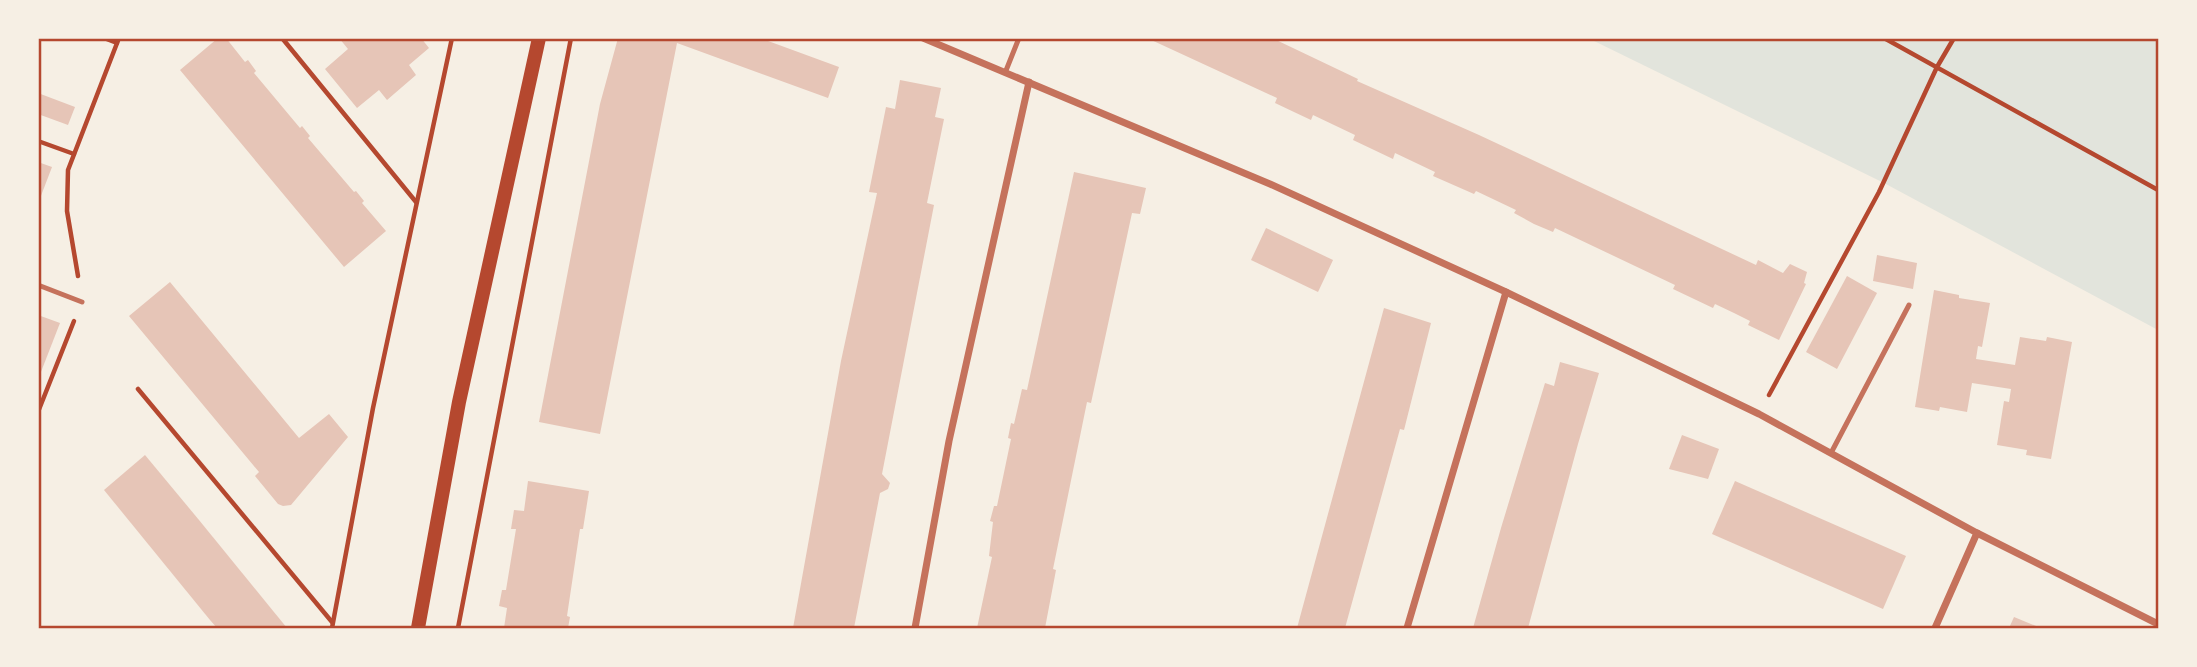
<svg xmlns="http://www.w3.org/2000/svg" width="2197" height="667" font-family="Literata,serif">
<rect width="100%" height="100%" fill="#f6efe4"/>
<path fill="#e2e4dc" d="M 1590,39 L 2158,39 L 2158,330 L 1884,183 Z"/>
<g fill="#e6c5b7">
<path d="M 218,38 L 226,38 L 245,62 L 248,60 L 256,71 L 254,73 L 300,128 L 302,126 L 310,136 L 308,138 L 354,192 L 356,191 L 364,201 L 362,203 L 386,231 L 344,267 L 180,70 Z"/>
<path d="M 339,38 L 421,38 L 429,48 L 409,65 L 416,75 L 387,100 L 379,90 L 357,108 L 325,69 L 348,49 Z"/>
<path d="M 618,38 L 760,38 L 839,67 L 828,98 L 677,43 L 600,434 L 539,422 L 600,104 Z"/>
<path d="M 1147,38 L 1272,38 L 1358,79 L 1357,81 L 1479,135 L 1756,265 L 1758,260 L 1783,273 L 1790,264 L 1807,272 L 1804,283 L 1806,284 L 1779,340 L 1748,325 L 1750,321 L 1734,313 L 1715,304 L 1713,308 L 1673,289 L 1675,285 L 1555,228 L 1553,232 L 1534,224 L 1514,213 L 1516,210 L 1476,191 L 1474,194 L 1433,176 L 1435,172 L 1395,153 L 1393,159 L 1353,140 L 1355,135 L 1313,115 L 1311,120 L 1294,112 L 1275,103 L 1277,98 Z"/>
<path d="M 900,80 L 941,88 L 935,117 L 944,119 L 927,203 L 934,205 L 882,474 L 890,483 L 888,489 L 880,493 L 854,628 L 793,628 L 841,361 L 877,193 L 869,192 L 886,107 L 895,109 Z"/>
<path d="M 38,93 L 75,107 L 68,125 L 38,114 Z"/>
<path d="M 38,162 L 52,167 L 39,201 L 38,201 Z"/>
<path d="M 1074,172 L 1146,188 L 1140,214 L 1132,213 L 1091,403 L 1087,402 L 1053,569 L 1056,570 L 1045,628 L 977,628 L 992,557 L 989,556 L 993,522 L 990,521 L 994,506 L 997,506 L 1011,439 L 1008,438 L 1011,423 L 1014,424 L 1022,389 L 1027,390 Z"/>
<path d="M 1266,228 L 1333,260 L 1318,292 L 1251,260 Z"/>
<path d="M 1877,255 L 1917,263 L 1913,289 L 1873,281 Z"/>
<path d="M 1847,276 L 1877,293 L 1837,369 L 1806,352 Z"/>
<path d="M 170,282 L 299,438 L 329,414 L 348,437 L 291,505 L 283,506 L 278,504 L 255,476 L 259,472 L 129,316 Z"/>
<path d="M 1934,290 L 1959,295 L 1959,298 L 1990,303 L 1982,347 L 1978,346 L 1976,359 L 2015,365 L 2020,337 L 2046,341 L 2047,337 L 2072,342 L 2051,459 L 2026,455 L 2027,450 L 1997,445 L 2004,401 L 2009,402 L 2011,389 L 1972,383 L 1967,412 L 1940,407 L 1939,411 L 1915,407 Z"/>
<path d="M 1384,308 L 1431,323 L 1404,430 L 1400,429 L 1345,628 L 1297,628 Z"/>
<path d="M 38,315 L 60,323 L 39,377 L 38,377 Z"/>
<path d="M 1560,362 L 1599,373 L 1578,444 L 1528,628 L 1473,628 L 1501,528 L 1545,383 L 1554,386 Z"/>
<path d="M 1682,435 L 1719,449 L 1708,479 L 1669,469 Z"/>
<path d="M 145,455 L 199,520 L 287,628 L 217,628 L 210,620 L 104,490 Z"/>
<path d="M 528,481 L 589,491 L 583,529 L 580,529 L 567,616 L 570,617 L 568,628 L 504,628 L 507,608 L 499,606 L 502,590 L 506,590 L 516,529 L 511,529 L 514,510 L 524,511 Z"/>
<path d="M 1735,481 L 1906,556 L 1883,609 L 1712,534 Z"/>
<path d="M 2014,617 L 2041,628 L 2009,628 Z"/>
</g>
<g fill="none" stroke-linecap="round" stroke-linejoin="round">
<g stroke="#b5482f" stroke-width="4.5">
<path d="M 104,38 L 117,43"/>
<path d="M 282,38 L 416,202"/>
<path d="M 1884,38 L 2158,190"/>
<path d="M 38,141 L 74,154"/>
<path d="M 78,276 L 67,211 L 68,170 L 119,38"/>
<path d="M 138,389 L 332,622"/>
<path d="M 1769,395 L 1879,192 L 1937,67 L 1954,38"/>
<path d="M 38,412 L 74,321"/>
<path d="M 332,628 L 373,408 L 452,38"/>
<path d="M 458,628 L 571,38"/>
</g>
<g stroke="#c5725c" stroke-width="5">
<path d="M 1005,73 L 1019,38"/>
<path d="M 38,285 L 82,302"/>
<path d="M 1831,453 L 1909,305"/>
</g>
<g stroke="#c5725c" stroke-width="7">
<path d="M 923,38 L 1270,184 L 1506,292 L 1759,414 L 1977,533 L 2158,624"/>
<path d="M 915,628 L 949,441 L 1029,82"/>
<path d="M 1407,628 L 1506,292"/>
<path d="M 1935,628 L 1977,533"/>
</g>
<path stroke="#b5482f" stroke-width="14" d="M 418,628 L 459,402 L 539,38"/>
</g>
<rect width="2197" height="667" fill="none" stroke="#f6efe4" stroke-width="80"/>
<rect x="40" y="40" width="2117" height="587" fill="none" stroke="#b5482f" stroke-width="2.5"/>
</svg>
